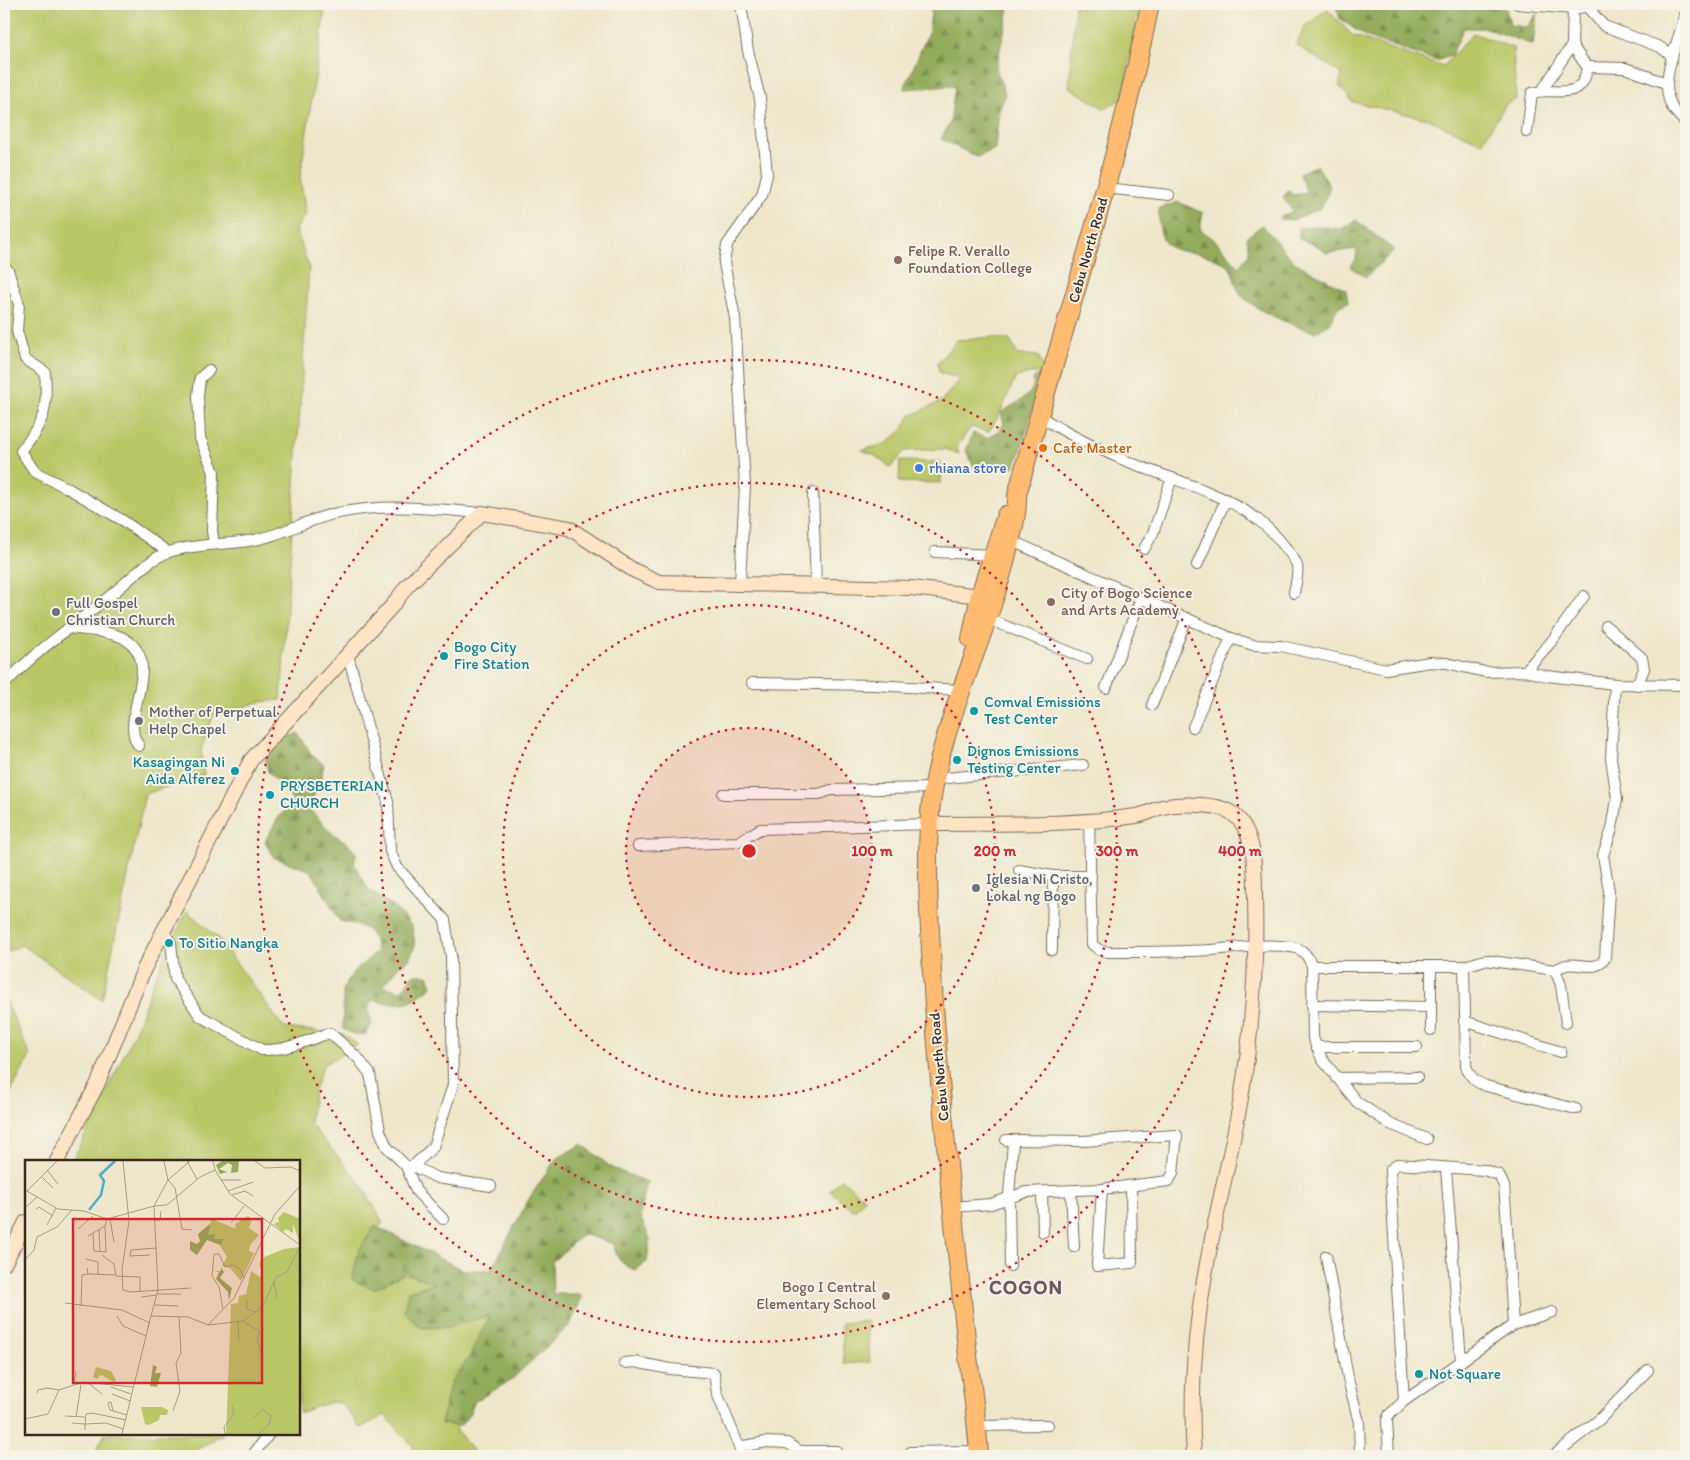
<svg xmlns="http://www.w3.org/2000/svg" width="1690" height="1460" font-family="Itim,sans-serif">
<defs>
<pattern id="forest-firs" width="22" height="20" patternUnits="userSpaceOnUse" patternTransform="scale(1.25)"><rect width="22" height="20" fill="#93ac5c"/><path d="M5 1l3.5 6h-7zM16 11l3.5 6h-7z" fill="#798c4b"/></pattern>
</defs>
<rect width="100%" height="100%" fill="#f7f3e8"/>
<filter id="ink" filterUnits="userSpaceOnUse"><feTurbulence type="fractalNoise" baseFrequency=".02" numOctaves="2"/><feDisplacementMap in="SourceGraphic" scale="10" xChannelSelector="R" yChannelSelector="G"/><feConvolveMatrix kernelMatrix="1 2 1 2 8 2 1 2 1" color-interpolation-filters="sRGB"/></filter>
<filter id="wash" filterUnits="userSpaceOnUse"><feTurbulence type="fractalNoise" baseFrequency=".0096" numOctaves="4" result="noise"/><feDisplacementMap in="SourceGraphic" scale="20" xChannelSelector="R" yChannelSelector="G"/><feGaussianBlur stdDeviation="1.12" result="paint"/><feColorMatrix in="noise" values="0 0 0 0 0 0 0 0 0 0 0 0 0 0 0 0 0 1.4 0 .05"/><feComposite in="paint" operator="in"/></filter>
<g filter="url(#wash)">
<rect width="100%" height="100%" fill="#efe7cc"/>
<g fill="#bac768" stroke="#7a7843">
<path d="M 4,4 L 324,4 L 324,17 L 300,178 L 306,214 L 296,229 L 309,268 L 281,700 L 259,702 L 213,716 L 201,750 L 204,775 L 145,794 L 102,1000 L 22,945 L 4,953 Z"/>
<path d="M 1075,4 L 1139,4 L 1123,98 L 1105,109 L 1069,87 Z"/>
<path d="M 1327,9 L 1352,35 L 1443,67 L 1473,33 L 1513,48 L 1516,99 L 1506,104 L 1482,143 L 1428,119 L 1353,102 L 1339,86 L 1342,74 L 1296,45 L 1305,26 Z"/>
<path d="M 993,337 L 1010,340 L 1018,355 L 1038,356 L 1045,371 L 1016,377 C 1007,395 1001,417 988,432 L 971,427 L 957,447 L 959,454 L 945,449 L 904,451 L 896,462 L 890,467 L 874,455 L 862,450 L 886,444 L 902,430 L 910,416 L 942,401 L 960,378 L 940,373 L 937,364 L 957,340 Z"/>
<path d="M 900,461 L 941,462 L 941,483 L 899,482 Z"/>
<path d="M 187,911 L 219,939 L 284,1028 L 343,1034 L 358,1045 L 323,1065 L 314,1091 L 310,1124 L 362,1185 L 383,1223 L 375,1231 L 400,1266 L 430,1271 L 432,1286 L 502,1316 L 453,1404 L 457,1431 L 476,1454 L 474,1456 L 414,1456 L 413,1446 L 385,1415 L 360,1428 L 341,1403 L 330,1402 L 299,1413 L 299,1161 L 100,1161 L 74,1158 L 134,1034 L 158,970 Z"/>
<path d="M 4,996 L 30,1056 L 4,1105 Z"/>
<path d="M 841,1179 L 865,1199 L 854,1211 L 830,1191 Z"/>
<path d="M 867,1321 L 870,1362 L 844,1364 L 841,1323 Z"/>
<path d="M 105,1434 L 223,1434 L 186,1456 L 93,1456 Z"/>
</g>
<g fill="url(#forest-firs)" stroke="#676b3d">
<path d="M 932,4 L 1010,4 L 996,68 L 1005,94 L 999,110 L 995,149 L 977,157 L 941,139 L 950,123 L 955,86 L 904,89 L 929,31 Z"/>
<path d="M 1335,4 L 1471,4 L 1506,9 L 1510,25 L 1527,27 L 1537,13 L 1533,45 L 1486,28 L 1464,28 L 1451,56 L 1436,61 L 1365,36 L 1340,19 Z"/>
<path d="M 1317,165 L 1330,187 L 1321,208 L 1293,220 L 1279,219 L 1282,216 L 1293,211 L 1283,198 L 1288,190 L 1293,195 L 1307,193 L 1299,173 Z"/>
<path d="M 1178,202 L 1203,213 L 1200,229 L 1216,241 L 1239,267 L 1249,254 L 1247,237 L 1262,225 L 1294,262 L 1346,290 L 1348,302 L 1337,308 L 1330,324 L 1315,332 C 1296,327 1252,310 1240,293 C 1235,286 1234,272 1228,265 C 1226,263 1220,261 1217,260 C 1185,243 1157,266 1159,208 Z"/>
<path d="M 1356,220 L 1394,250 L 1366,277 L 1350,267 L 1356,259 L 1357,249 L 1326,253 L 1318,246 L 1299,239 L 1299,228 L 1314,226 L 1341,229 Z"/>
<path d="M 1039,374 L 1042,378 L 1020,454 L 1014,467 L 988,465 L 974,467 L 966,451 L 973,433 L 987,438 L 997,432 L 1004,424 L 1001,413 C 1011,405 1038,395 1033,379 Z"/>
<path d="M 298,733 L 312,755 L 324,765 L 319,784 L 308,808 L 332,833 L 346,842 L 356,853 L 354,864 L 369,890 L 394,907 L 412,926 L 415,945 L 409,960 L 399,966 L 382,986 L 401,991 L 413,975 L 428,975 L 432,986 C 407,1007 402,1006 371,1000 L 368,1011 L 372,1024 L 366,1034 L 355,1035 L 343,1029 L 343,989 L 353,972 L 377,952 C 373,927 363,926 340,921 L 311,871 L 273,857 L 265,841 L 278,818 L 293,802 L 285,788 L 268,772 L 265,755 L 275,742 Z"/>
<path d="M 582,1144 L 612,1168 L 647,1182 L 640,1216 L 650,1239 L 647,1262 L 635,1270 C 621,1264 616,1259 614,1244 L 583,1234 L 552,1262 L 553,1294 L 576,1294 L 582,1297 L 570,1325 L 510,1381 L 475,1401 L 469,1415 L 460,1426 L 441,1424 L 450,1384 L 470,1356 L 489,1316 L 449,1327 L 421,1328 L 404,1311 L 408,1291 L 435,1283 L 405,1273 L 374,1289 L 352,1280 L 359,1250 L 375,1226 L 463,1270 L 491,1270 L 530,1197 L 556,1159 Z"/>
</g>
</g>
<g filter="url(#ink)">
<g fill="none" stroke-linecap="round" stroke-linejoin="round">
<defs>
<g id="street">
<path d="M 1518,4 L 1573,9 L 1600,4"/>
<path d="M 1588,8 L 1604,26 L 1660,47 L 1672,56"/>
<path d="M 1686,10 C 1681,39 1658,77 1671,105 C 1673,111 1681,117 1686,123"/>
<path d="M 1587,67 L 1625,68 L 1666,83"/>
<path d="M 1543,89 L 1572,45 L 1573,9"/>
<path d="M 1527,132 L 1532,93 C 1554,86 1583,104 1587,67 L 1572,45"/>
<path d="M 1105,188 L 1169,195"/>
<path d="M 8,270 L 19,304 L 17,331 L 25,359 L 45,372 C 48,410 45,421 21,451 L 35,472 L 69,489 L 122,520 L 168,552"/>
<path d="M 209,370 L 200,378 L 198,396 L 200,438 L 214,472 L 212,531 L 214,544"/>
<path d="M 1040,416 C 1066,434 1094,447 1124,460 C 1180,484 1246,495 1285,547 C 1289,552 1296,560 1297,566 C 1299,574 1295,585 1294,593"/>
<path d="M 813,493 L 816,587"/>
<path d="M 1007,539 L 1231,638 L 1253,645 L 1281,646 L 1386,669 L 1430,662 L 1446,663 L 1485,672 L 1525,671 L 1547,676 L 1615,684 L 1686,685"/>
<path d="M 1144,549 L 1153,533 L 1172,478"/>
<path d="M 935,552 L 992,555"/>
<path d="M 1197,565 L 1226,499"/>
<path d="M 740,584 L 745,485 L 735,318 L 724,263 L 727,245 L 762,195 L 767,175 L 760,98 L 748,51 L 741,4"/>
<path d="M 988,619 L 1087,659"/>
<path d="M 1606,626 L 1642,658 L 1644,669 L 1637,685"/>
<path d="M 68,628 C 83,630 113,631 125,639 C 166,664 117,719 139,746"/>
<path d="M 1525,671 L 1552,641 L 1584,596"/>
<path d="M 752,683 L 875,685 L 960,690"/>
<path d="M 4,685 C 38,648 79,622 117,590 C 133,577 149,559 169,552 C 194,544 222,545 248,541 C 279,537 307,519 338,513 C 387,503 433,509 482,513"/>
<path d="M 1106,688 L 1141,598"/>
<path d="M 1152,705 L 1187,618"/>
<path d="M 1193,727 L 1231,638"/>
<path d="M 936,779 L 1083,765"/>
<path d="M 723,794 L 819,794 L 831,790 L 934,788"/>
<path d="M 1089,820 L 1092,944 L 1099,950 L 1108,952 C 1143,952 1177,952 1211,950 C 1237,948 1266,943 1291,947 C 1303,948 1308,956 1312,966 L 1313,1038 L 1322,1059 L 1357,1102 L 1390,1124 L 1427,1139"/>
<path d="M 638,846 L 738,842 L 760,829 L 929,824"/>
<path d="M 1019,870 L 1053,876 L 1091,876"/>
<path d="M 163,931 L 171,943 L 175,979 L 200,1016 L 262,1050 C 285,1051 308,1040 330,1033 L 358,1058 L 370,1074 L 380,1131 L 387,1147 L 406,1166 L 413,1166 L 433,1147 L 453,1085 L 451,956 L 445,920 L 397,867 L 390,851 L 388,802 L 348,655"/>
<path d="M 1052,950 L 1053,876"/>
<path d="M 1312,966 L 1464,966 L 1485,960 L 1555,970 L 1561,985 L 1566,1023"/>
<path d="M 1464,966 L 1466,1066 C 1470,1077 1475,1082 1486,1086 L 1576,1109"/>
<path d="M 1555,970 C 1558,968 1563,966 1566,965 C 1579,962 1597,973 1605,958 L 1609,891 L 1603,855 L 1612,829 L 1617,799 L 1611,758 L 1615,684"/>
<path d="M 1312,1005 L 1431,1007"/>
<path d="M 1464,1021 L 1561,1052"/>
<path d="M 1431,1030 L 1431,966"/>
<path d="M 1316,1047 L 1417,1047"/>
<path d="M 1336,1078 L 1417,1077"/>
<path d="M 406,1166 L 416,1191 L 443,1219"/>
<path d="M 413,1166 L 437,1178 L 491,1186"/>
<path d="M 1446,1169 L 1461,1361"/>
<path d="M 1102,1189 L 1097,1266 L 1132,1263 L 1131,1186"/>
<path d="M 1042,1191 L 1043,1232"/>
<path d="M 1071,1191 L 1074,1247"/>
<path d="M 953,1207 L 991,1204 L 1026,1192 L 1102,1189 L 1169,1181 L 1173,1173 L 1177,1135 L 1083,1141 L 1006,1140"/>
<path d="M 1326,1256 L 1349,1383 L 1359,1422 L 1360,1456"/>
<path d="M 1010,1266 L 1009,1196 L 1013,1141"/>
<path d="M 624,1363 L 635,1362 L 670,1369 L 714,1373 L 717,1393 L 740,1449 L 740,1456"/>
<path d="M 1404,1401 L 1390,1170 L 1397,1164 L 1484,1170 L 1499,1175 L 1504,1186 L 1506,1211 L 1513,1325"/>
<path d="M 977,1426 L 1048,1425"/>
<path d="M 740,1449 L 744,1446 L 766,1442 L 787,1443 L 800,1451 L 836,1451 L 837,1456"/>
<path d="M 252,1456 L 269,1434"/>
<path d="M 910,1456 L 911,1452 L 978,1451"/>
<path d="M 1389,1456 L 1387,1420 L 1389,1415 L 1404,1401 L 1513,1325 L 1552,1312"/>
<path d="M 1553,1456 L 1600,1419 L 1648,1370"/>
</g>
<g id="secondary">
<path d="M 929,824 C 998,823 1068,826 1136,816 C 1145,815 1151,811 1159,808 C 1175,803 1215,803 1230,812 C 1257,828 1255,874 1255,901 C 1257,968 1252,1033 1241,1098 C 1231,1156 1216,1212 1206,1269 C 1195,1329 1190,1395 1194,1456"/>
<path d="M 57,1161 L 98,1083 L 144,969 L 251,760 L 393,605 L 407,586 L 482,513 L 569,528 L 633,570 L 659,582 L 911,588 L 989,597"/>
<path d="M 4,1264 L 26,1222"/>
</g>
<g id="highway">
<path d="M 971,639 L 980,595 L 1006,515"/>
<path d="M 979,1456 C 977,1414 969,1372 965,1329 C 953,1211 939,1092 932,973 C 930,924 926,874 929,825 C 934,735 983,648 1005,562 C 1010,540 1018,517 1017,495 C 1061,331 1117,170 1150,4"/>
</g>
</defs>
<use href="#street" stroke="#7a6c5b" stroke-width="12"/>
<use href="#secondary" stroke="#7a6c5b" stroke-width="16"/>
<use href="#highway" stroke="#7a6c5b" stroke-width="20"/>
<use href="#street" stroke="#fff" stroke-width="10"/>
<use href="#secondary" stroke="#ffe4c6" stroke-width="14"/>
<use href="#highway" stroke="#febb71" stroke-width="18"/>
</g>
</g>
<circle cx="749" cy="851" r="123" fill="#d62828" fill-opacity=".12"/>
<g fill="none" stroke="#d62828" stroke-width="2.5" stroke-dasharray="2.5 5">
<circle cx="749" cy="851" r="123"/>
<circle cx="749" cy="851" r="246"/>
<circle cx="749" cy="851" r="368"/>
<circle cx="749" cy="851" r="491"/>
</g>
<g fill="#8d6e63" stroke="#f7f3e8" stroke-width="2">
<circle cx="898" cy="260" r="5"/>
<circle cx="1051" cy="602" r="5"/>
<circle cx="886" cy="1296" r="5"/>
</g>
<circle fill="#e8710a" stroke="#f7f3e8" stroke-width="2" cx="1043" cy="448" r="5"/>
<circle fill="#3f7fe0" stroke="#f7f3e8" stroke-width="2" cx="919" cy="468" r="5"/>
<g fill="#6b7280" stroke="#f7f3e8" stroke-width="2">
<circle cx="56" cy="612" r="5"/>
<circle cx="139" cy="721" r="5"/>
<circle cx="976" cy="888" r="5"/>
</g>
<g fill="#0f9aa8" stroke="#f7f3e8" stroke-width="2">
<circle cx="444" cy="656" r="5"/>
<circle cx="974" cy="711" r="5"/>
<circle cx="957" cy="760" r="5"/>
<circle cx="235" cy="771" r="5"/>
<circle cx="270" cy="795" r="5"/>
<circle cx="169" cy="943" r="5"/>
<circle cx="1419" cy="1374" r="5"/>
</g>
<g text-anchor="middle" stroke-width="4" stroke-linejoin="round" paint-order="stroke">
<g font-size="15" fill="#3b2a1e" stroke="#f7f3e8">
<text transform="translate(1088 250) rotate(-74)" y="5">Cebu North Road</text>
<text transform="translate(939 1067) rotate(-95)" y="5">Cebu North Road</text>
</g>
<g font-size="15" fill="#785e54" stroke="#f7f3e8" text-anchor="start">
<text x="908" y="256">Felipe R. Verallo<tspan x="908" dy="17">Foundation College</tspan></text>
<text x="1061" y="598">City of Bogo Science<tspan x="1061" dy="17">and Arts Academy</tspan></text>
<text x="876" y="1292" text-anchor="end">Bogo I Central<tspan x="876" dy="17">Elementary School</tspan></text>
</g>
<g font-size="15" fill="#c56008" stroke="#f7f3e8" text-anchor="start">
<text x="1053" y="453">Cafe Master</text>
</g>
<g font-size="15" fill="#366cbe" stroke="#f7f3e8" text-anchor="start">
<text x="929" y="473">rhiana store</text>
</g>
<g font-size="15" fill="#5b616d" stroke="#f7f3e8" text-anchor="start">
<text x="66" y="608">Full Gospel<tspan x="66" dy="17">Christian Church</tspan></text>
<text x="149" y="717">Mother of Perpetual<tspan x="149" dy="17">Help Chapel</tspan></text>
<text x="986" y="884">Iglesia Ni Cristo,<tspan x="986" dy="17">Lokal ng Bogo</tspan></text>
</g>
<g font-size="15" fill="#0d838f" stroke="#f7f3e8" text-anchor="start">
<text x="454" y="652">Bogo City<tspan x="454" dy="17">Fire Station</tspan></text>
<text x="984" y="707">Comval Emissions<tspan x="984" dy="17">Test Center</tspan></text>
<text x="967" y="756">Dignos Emissions<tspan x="967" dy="17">Testing Center</tspan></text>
<text x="225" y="767" text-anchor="end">Kasagingan Ni<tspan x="225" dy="17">Aida Alferez</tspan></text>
<text x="280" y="791">PRYSBETERIAN<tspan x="280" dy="17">CHURCH</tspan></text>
<text x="179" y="948">To Sitio Nangka</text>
<text x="1429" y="1379">Not Square</text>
</g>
<g font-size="20" font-weight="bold" letter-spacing="1" fill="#705664" stroke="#f7f3e8">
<text x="1026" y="1294">COGON</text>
</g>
</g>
<g transform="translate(25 1160)">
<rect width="275" height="275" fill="#efe7cc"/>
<path d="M 259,52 L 275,59 L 275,83 L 268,64 L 268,73 L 261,69 L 258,72 L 249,64 L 254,62 L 253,58 ZM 223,56 L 227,59 L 224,68 L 234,75 L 225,85 L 224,91 L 229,93 L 216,121 L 205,108 L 197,106 L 202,97 L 192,81 L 181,75 L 186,65 L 185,58 L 211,69 L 210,64 ZM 275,87 L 275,274 L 201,274 L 206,144 L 213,143 L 214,136 L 221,134 L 226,111 L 235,117 L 238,115 L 234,104 L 237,98 L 259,89 ZM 71,207 L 86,211 L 91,220 L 89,222 L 76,215 L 72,219 L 68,217 ZM 116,247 L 137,247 L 143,250 L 142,255 L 135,255 L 134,260 L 124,265 L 120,264 Z" fill="#bac768"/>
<path d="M 197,1 L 214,1 L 213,12 L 206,13 L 207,5 L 203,3 L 194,9 L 202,12 L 195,14 L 191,5 ZM 186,63 L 183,75 L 190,74 L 189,79 L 198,79 L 197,83 L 195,85 L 182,80 L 172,95 L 165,90 L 165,81 L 172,84 L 175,81 L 173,74 ZM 196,107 L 199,112 L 195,118 L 207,128 L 204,141 L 203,132 L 191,119 L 194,112 L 189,112 L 196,111 ZM 128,205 L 132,207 L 130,213 L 136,213 L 132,227 L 125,226 Z" fill="#93ac5c"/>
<path fill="none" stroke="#4eaccd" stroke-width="2.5" d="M 64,50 L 76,35 L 79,21 L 75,15 L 90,1"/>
<path fill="none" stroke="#a79b86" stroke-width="1" d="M 98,1 L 104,61 L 97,110 L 98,130 L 106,132 L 166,128M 139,1 L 143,20 L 150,28 L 157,69 L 167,70M 162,1 L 172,19M 188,1 L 190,10 L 205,34 L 275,85M 230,1 L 240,8 L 266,7 L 275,11M 22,10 L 33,24M 16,16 L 28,28M 196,20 L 216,20M 0,30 L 33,49 L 59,51 L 82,59 L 129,46 L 133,130 L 123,167M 2,31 L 32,1M 203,31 L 228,22M 207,35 L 220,31 L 228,36M 129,46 L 142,45 L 175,17 L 190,10M 129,46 L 143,20 L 165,1M 0,48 L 12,37M 11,49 L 14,47 L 28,56M 85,59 L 89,82M 129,60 L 135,60 L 136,51M 206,63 L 219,46M 22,65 L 31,48M 53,69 L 68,56M 74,70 L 75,92M 68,74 L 69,91 L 81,92 L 80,66M 63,76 L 80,66 L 82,59M 77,95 L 89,104 L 91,116 L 115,117 L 115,131M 125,95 L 105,96 L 106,90 L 131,88M 61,99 L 73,102 L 73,114M 0,100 L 9,90 L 12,77 L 32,67 L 47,50M 62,108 L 63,114 L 90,115M 249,122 L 252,139M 133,134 L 156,134M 116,137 L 132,135M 222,139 L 222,149 L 230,152M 40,143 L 97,150 L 125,163M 130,145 L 153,146M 56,146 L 57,115 L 63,114M 198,149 L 194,127 L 187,116 L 189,94 L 194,94 L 200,107 L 208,105 L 215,109 L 219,118M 92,156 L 98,166 L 121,176M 126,156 L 163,157 L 183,165 L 209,138 L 250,54 L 275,26M 218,161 L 235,172 L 232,178 L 236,193M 213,162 L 214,181M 183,165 L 218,161 L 232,151 L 240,142 L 251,117 L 262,112 L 275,86M 62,222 L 77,234M 48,224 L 51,213 L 48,209M 86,227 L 106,234M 12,233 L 13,230 L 22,228 L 34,230M 87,234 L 105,241M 88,251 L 86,242 L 83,243 L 85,250 L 102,255M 148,251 L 155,231 L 151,203 L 156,193 L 154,157M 40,256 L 60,257M 51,257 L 56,225M 228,258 L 238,249 L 246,256 L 244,265 L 233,274M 0,259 L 23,254 L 34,230 L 58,222 L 108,227M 47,263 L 60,264 L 61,254 L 67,253 L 101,260M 60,270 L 60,264 L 81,263 L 98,269M 97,274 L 124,164M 200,274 L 199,267 L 209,254 L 207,246"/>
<path fill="#d62828" fill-opacity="0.15" stroke="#d62828" stroke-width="2.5" d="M 48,59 L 237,59 L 237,223 L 48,223 Z"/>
<rect width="275" height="275" fill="none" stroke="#3b2a1e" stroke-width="2.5"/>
</g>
<circle cx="749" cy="851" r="8" fill="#d62828" stroke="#f7f3e8" stroke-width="2.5"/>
<g font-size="15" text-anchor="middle" font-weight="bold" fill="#d62828" stroke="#f7f3e8" stroke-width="4" stroke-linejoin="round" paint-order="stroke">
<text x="872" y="856">100 m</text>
<text x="995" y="856">200 m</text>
<text x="1117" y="856">300 m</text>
<text x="1240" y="856">400 m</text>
</g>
<rect width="1690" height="1460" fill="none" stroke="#f7f3e8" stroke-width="20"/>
</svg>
